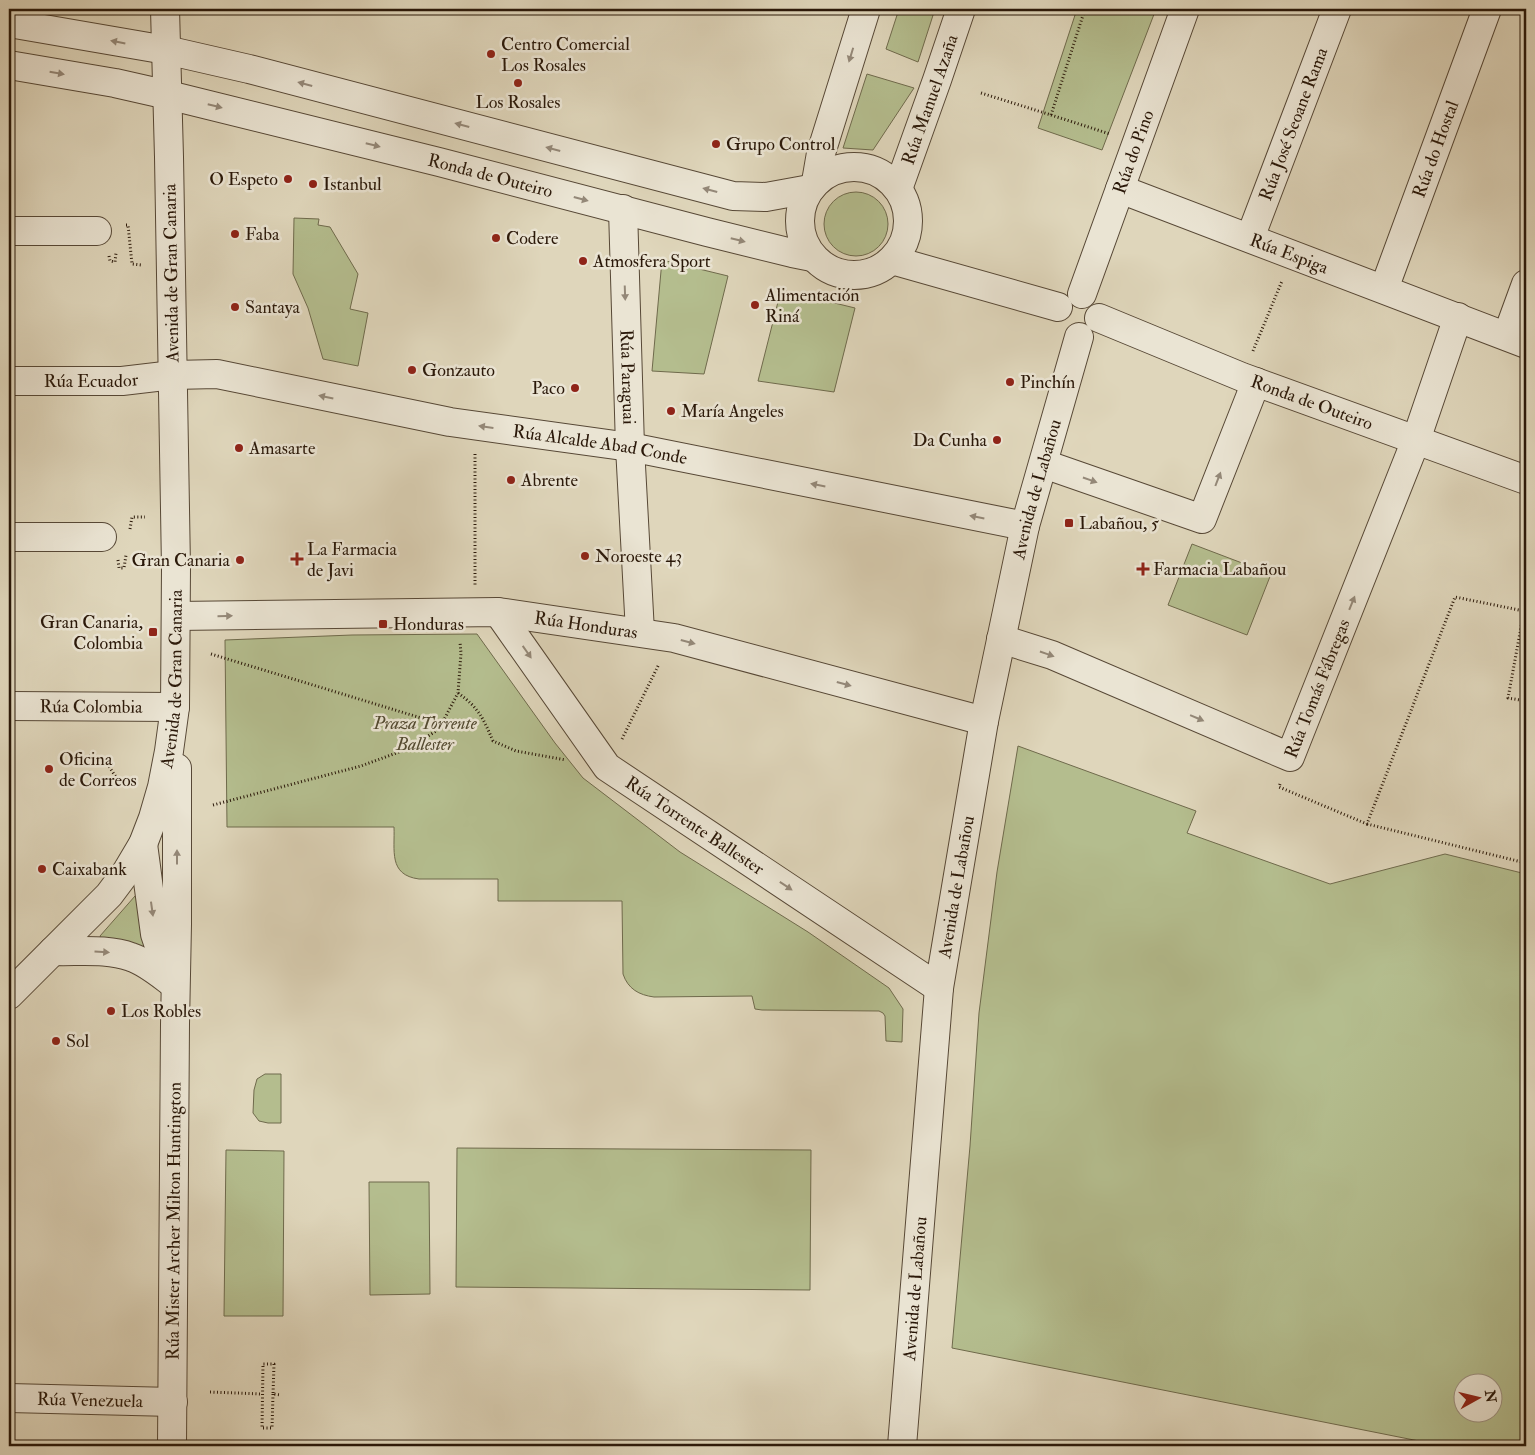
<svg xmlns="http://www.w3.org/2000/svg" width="1535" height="1455" font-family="'IM FELL Double Pica',serif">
<rect width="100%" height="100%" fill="#dfd6bb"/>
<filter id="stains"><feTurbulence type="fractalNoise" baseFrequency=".004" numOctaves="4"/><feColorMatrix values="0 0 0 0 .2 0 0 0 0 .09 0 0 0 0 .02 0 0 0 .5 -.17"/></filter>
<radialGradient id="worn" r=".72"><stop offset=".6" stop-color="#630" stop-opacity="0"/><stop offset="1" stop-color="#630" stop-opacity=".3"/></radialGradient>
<g fill="#b4bd8e" stroke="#6f6a4c" fill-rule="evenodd">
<path d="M 899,9 L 935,9 L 918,62 L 886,49 Z"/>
<path d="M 1077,9 L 1156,9 L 1102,150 L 1038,128 Z"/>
<path d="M 867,74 L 914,88 L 873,150 L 843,148 Z"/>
<circle cx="856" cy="224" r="32"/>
<path d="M 294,218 L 319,219 L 318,225 L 330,227 L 358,274 L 350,309 L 368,313 L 358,366 L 323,359 L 308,308 L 293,274 Z"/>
<path d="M 662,260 L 728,276 L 704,374 L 652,371 Z"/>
<path d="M 781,290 L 855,308 L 834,392 L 758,381 Z"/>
<path d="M 1192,544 L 1271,574 L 1247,635 L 1168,605 Z"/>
<path d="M 477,634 L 555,743 L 583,778 L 680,852 L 808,932 L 889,988 L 903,1009 L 902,1042 L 886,1041 L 885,1016 L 883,1013 L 879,1011 L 762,1010 L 755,1009 L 752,996 L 654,997 C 639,995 628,989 623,974 L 622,901 L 498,901 L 498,879 L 419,879 C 388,875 395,850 394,827 L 227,827 L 225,640 L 352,635 Z"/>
<path d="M 1018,746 L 1196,811 L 1187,833 L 1330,884 L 1445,854 L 1526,874 L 1526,1446 L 1444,1446 L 952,1348 L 970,1146 L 979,1013 L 997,872 ZM 1462,1382 L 1492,1382 L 1492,1412 L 1462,1412 Z"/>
<path d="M 135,896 L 141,897 L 154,959 L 102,941 L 100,936 Z"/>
<path d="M 265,1074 L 281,1074 L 281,1123 L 268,1123 L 259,1121 L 253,1113 L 254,1090 L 257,1079 Z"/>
<path d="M 457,1148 L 811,1150 L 810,1290 L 456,1287 Z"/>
<path d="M 226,1150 L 284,1151 L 283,1316 L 224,1316 Z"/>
<path d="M 369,1182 L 429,1182 L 430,1294 L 370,1295 Z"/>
</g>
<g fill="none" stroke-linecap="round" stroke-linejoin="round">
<defs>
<g id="minor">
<path d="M 9,23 L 166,50 L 249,69 L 733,196 L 766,197 L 810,189"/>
<path id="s1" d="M 9,65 L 115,83 L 168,95 L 439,162 L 707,232 L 792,253 L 812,257"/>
<circle cx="854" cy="221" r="54"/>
<path d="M 816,182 L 821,153 L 866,9"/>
<path id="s2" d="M 898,189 L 937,80 L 961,9"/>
<path id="s3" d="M 1120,189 L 1526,344"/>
<path id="s4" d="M 623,209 L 630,447 L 640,632"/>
<path d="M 9,231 L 97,231"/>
<path id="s5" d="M 1250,238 L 1337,9"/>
<path d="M 892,260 L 1058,307"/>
<path id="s6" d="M 1384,289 L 1487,9"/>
<path id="s7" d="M 1082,294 L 1185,9"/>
<path id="s8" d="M 1099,318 L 1242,377 L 1526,480"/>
<path d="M 1507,336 L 1526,284"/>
<path id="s9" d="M 9,381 L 122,381 L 173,375 L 217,374 L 450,422 L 630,447 L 1025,526"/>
<path d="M 1044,464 L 1202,519 L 1256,382"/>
<path d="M 9,537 L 102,537"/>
<path id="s10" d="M 498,612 L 607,767 L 939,988"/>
<path id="s11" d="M 176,616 L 498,612 L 674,638 L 984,721"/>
<path id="s12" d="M 1001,639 L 1052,655 L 1290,757 L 1416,440 L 1458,317"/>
<path id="s13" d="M 9,706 L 175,707"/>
<path d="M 143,844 L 155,934 L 169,976"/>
<path d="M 53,951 C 78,952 107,948 131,957 C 146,962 159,973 171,982"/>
<path id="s14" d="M 9,995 L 109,895 L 127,871 L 143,844 L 153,818 L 162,787 L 169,751 L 175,707 L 176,568 L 169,157 L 165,9"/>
<path id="s15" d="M 9,1398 L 173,1402"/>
<path id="s16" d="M 172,1446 L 175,1024 L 177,924 L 177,768"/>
<path id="s17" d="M 902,1446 L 939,988 L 984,721 L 1025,526 L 1079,337"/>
</g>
</defs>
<use href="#minor" stroke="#574836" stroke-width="30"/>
<g stroke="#2a1809" stroke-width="3" stroke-dasharray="1 2.5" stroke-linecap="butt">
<path d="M 981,93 L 1051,115 L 1085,9"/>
<path d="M 1051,115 L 1110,134"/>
<path d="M 126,225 L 128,225 L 132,264 L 141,265"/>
<path d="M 109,256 L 110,261 L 115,262 L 116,253"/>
<path d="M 1253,351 L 1282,281"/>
<path d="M 475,454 L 475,585"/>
<path d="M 130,529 L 132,517 L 145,517"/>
<path d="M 118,560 L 119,568 L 124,568 L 126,555"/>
<path d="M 211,654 L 441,724"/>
<path d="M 458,693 C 479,708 483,718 493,741 L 516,751 L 566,760"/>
<path d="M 622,739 L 659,664"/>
<path d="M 89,756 L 104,759 L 116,777"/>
<path d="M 1280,784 L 1279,787 L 1367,824 L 1455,597 L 1524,611 L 1508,698 L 1526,701"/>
<path d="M 213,805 L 361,766 L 410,748 L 439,729 L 458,693 L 461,653 L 460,642"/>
<path d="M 1367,824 L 1526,863"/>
<path d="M 210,1392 L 262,1394"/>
<path d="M 273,1394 L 272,1428 L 262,1428 L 263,1364 L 274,1364 L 273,1394 L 281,1395"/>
</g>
<use href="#minor" stroke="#eae4d3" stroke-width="28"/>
</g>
<defs><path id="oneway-solid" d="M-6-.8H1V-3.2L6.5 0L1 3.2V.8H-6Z" transform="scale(1.25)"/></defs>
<g fill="#948878">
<use href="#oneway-solid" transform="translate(118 42) rotate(-169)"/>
<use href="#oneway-solid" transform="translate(851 55) rotate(107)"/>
<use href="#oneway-solid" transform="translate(57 73) rotate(10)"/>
<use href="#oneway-solid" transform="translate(305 84) rotate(-165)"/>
<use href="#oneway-solid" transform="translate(215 106) rotate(14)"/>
<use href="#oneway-solid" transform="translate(462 125) rotate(-165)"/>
<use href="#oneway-solid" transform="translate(373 145) rotate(14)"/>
<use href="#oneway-solid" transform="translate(553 149) rotate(-165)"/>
<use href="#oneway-solid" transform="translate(710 190) rotate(-165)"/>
<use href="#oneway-solid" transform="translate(581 199) rotate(15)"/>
<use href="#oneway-solid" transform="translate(738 240) rotate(14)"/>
<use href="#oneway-solid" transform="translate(625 293) rotate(88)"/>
<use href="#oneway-solid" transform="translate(326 397) rotate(-168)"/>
<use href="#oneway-solid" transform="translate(486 427) rotate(-172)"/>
<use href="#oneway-solid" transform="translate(1218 479) rotate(-69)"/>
<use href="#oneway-solid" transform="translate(1090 480) rotate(19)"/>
<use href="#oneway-solid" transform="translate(818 485) rotate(-169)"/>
<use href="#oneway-solid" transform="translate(977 517) rotate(-169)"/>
<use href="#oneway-solid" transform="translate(1352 603) rotate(-68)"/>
<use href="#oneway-solid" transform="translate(225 616) rotate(-1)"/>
<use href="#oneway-solid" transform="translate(688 642) rotate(15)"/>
<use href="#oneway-solid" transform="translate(527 652) rotate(55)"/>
<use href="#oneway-solid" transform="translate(1047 654) rotate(19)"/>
<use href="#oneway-solid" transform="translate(844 684) rotate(15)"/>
<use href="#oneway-solid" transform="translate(1197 718) rotate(23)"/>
<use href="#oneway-solid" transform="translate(177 857) rotate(-90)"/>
<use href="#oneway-solid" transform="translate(786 886) rotate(34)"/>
<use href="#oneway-solid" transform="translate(152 909) rotate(82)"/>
<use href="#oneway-solid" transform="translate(102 952) rotate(4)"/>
</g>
<g fill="#8f2418" stroke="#eae4d3" stroke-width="2">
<circle cx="491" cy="54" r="5"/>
<circle cx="518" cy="83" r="5"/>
<circle cx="716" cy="144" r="5"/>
<circle cx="288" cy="179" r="5"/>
<circle cx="313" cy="184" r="5"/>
<circle cx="235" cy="234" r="5"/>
<circle cx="496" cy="238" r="5"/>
<circle cx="583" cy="261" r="5"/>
<circle cx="755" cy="305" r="5"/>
<circle cx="235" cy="307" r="5"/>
<circle cx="412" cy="370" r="5"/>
<circle cx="1010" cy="382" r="5"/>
<circle cx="575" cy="388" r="5"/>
<circle cx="671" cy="411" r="5"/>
<circle cx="997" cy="440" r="5"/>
<circle cx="239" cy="448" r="5"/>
<circle cx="511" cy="480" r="5"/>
<rect x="1064" y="518" width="10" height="10" rx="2.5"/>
<circle cx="585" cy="556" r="5"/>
<path d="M294.5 551.5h5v5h5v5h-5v5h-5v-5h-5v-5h5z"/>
<circle cx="240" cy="560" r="5"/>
<path d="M1140.5 561.5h5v5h5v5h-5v5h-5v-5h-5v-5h5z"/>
<rect x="378" y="619" width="10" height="10" rx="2.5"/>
<rect x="148" y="627" width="10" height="10" rx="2.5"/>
<circle cx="49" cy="769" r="5"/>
<circle cx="42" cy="869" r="5"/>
<circle cx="111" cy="1011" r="5"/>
<circle cx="56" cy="1041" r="5"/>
</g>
<g text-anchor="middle" stroke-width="5" stroke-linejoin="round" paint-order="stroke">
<g font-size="18" fill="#2a1809" stroke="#eae4d3" text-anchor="start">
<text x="501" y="50">Centro Comercial<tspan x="501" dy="21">Los Rosales</tspan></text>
<text x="518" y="108" text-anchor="middle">Los Rosales</text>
<text x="726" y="150">Grupo Control</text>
<text x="278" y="185" text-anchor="end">O Espeto</text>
<text x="323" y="190">Istanbul</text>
<text x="245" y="240">Faba</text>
<text x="506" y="244">Codere</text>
<text x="593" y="267">Atmosfera Sport</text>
<text x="765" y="301">Alimentación<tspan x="765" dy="21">Riná</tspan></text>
<text x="245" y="313">Santaya</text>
<text x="422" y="376">Gonzauto</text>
<text x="1020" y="388">Pinchín</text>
<text x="565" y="394" text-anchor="end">Paco</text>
<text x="681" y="417">María Angeles</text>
<text x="987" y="446" text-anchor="end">Da Cunha</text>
<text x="249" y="454">Amasarte</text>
<text x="521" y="486">Abrente</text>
<text x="1079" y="529">Labañou, 5</text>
<text x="307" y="555">La Farmacia<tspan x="307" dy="21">de Javi</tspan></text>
<text x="595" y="562">Noroeste 43</text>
<text x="230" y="566" text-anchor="end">Gran Canaria</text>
<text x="1153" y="575">Farmacia Labañou</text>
<text x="143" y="628" text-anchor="end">Gran Canaria,<tspan x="143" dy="21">Colombia</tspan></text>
<text x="393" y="630">Honduras</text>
<text x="59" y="765">Oficina<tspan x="59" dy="21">de Correos</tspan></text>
<text x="52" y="875">Caixabank</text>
<text x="121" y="1017">Los Robles</text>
<text x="66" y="1047">Sol</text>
</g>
<g font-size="18" fill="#2a1809" stroke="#eae4d3">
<text dy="6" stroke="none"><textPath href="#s2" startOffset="95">Rúa Manuel Azaña</textPath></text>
<text dy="6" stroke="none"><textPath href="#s5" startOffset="122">Rúa José Seoane Rama</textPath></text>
<text dy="6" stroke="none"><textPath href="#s6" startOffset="149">Rúa do Hostal</textPath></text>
<text dy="6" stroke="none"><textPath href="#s7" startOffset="151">Rúa do Pino</textPath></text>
<text dy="6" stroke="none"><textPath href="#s1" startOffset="494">Ronda de Outeiro</textPath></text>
<text dy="6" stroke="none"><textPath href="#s3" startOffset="181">Rúa Espiga</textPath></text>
<text transform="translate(171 273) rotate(-91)" y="6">Avenida de Gran Canaria</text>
<text dy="6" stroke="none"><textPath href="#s4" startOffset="168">Rúa Paraguai</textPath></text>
<text dy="6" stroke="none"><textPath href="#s9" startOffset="82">Rúa Ecuador</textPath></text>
<text dy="6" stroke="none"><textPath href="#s8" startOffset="229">Ronda de Outeiro</textPath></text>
<text dy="6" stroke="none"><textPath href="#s9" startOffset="598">Rúa Alcalde Abad Conde</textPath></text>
<text dy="6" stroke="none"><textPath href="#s17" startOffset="968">Avenida de Labañou</textPath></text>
<text dy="6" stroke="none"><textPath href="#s11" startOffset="411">Rúa Honduras</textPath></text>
<text dy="6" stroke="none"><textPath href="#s14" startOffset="372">Avenida de Gran Canaria</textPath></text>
<text dy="6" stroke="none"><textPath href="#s12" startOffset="386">Rúa Tomás Fábregas</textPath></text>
<text dy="6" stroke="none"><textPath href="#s13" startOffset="82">Rúa Colombia</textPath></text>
<text dy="6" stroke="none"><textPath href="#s10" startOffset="295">Rúa Torrente Ballester</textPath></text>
<text dy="6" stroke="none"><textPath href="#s17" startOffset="562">Avenida de Labañou</textPath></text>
<text dy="6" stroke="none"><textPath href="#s16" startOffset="225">Rúa Mister Archer Milton Huntington</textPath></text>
<text dy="6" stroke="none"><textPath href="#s17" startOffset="158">Avenida de Labañou</textPath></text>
<text dy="6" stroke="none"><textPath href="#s15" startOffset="81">Rúa Venezuela</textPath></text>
</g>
<g font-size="18" font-style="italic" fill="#534a31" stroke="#eae4d3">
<text x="425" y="729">Praza Torrente<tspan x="425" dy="21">Ballester</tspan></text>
</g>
</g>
<rect width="1535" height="1455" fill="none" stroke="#dfd6bb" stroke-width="30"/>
<rect x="10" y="10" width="1515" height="1435" fill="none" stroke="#2a1809" stroke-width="2.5"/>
<rect x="15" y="15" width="1505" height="1425" fill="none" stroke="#2a1809"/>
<g transform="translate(1478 1398) rotate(82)"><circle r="24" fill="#eae4d3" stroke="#9d9282"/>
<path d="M0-4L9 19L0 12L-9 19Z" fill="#8f2418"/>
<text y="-8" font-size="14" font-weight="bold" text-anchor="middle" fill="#2a1809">N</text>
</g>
<rect width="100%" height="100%" filter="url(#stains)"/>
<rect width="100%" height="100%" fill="url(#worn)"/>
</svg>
